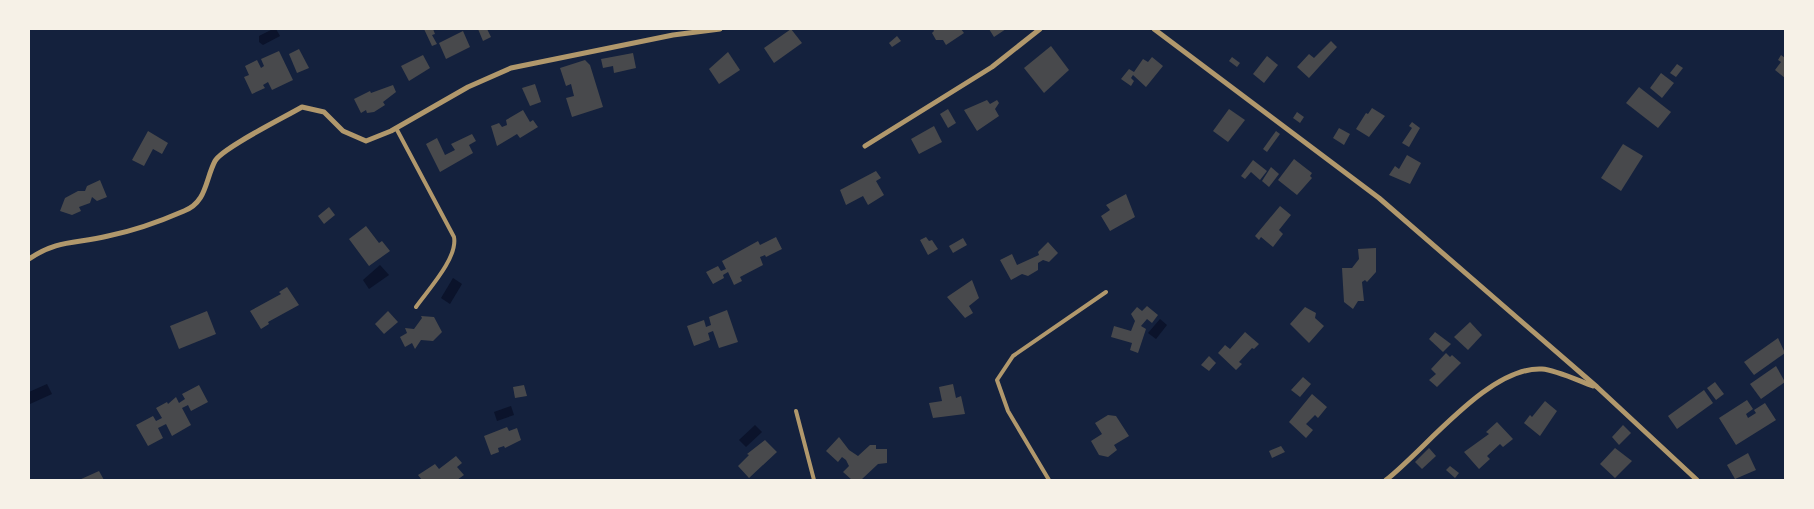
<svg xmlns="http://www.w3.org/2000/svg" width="1814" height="509" font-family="'DejaVu Sans',sans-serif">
<rect width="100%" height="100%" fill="#14213d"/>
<g fill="#0b132b">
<path d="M 273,29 L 276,29 L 280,36 L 263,45 L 259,42 L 259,36 Z"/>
<path d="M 380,265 L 389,275 L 369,289 L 363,280 Z"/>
<path d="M 453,278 L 462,284 L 450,304 L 441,298 Z"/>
<path d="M 1160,319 L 1167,325 L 1156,339 L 1148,333 Z"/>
<path d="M 47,384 L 52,394 L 30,404 L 29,392 Z"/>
<path d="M 511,406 L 514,415 L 497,421 L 494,412 Z"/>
<path d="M 755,425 L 762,432 L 746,447 L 739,440 Z"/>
</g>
<g fill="#48494c">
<path d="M 424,29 L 433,29 L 435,34 L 432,35 L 437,44 L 432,46 Z"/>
<path d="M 478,29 L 487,29 L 491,37 L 483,41 Z"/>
<path d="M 791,29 L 802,43 L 774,63 L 764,48 Z"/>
<path d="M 933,29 L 961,29 L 964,33 L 946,45 L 943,40 L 936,40 L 932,33 L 934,31 Z"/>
<path d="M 989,29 L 1006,29 L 994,37 Z"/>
<path d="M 463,31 L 470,47 L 446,59 L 439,43 Z"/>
<path d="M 897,36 L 901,41 L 892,47 L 889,43 Z"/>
<path d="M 1331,41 L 1337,47 L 1309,78 L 1297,67 L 1309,54 L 1314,58 Z"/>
<path d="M 1051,46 L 1069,70 L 1044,93 L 1024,68 Z"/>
<path d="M 299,49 L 309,68 L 297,73 L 289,54 Z"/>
<path d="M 279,51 L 293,80 L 272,90 L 268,82 L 263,85 L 265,88 L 252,94 L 244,77 L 249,75 L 245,66 L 257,60 L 261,68 L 264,66 L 261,59 Z"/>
<path d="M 728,52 L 740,70 L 719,84 L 709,69 Z"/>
<path d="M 633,53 L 636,68 L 614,73 L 613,66 L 603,68 L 601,59 Z"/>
<path d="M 423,55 L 430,68 L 409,81 L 401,66 Z"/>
<path d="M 1781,55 L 1785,58 L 1785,78 L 1775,70 L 1781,62 L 1778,60 Z"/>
<path d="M 1267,56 L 1278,65 L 1264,83 L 1253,74 Z"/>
<path d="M 1152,57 L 1163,66 L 1146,87 L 1133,75 L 1131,78 L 1134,81 L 1131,86 L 1121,79 L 1129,69 L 1134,72 L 1143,59 L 1148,62 Z"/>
<path d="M 1232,57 L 1240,63 L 1237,67 L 1229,61 Z"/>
<path d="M 585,60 L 590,65 L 603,107 L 572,117 L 566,98 L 574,96 L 571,84 L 566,86 L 560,68 Z"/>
<path d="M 1677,64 L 1683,68 L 1676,77 L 1670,73 Z"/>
<path d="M 1661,73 L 1674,83 L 1662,98 L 1650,88 Z"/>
<path d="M 535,84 L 541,102 L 530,106 L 522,88 Z"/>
<path d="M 393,85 L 396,92 L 383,102 L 385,105 L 374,112 L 367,113 L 366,110 L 361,113 L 354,99 L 370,91 L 371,93 Z"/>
<path d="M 1639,87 L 1671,112 L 1658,128 L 1626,103 Z"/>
<path d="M 987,100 L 990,104 L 997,100 L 999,103 L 995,109 L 999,116 L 977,131 L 964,110 Z"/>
<path d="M 1372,108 L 1385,116 L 1369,137 L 1356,129 L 1366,113 L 1368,114 Z"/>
<path d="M 948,109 L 956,123 L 948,128 L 940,114 Z"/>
<path d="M 1229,109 L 1245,120 L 1228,142 L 1213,131 Z"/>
<path d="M 523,110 L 530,122 L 533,120 L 538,127 L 520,138 L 517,134 L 497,146 L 491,126 L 499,123 L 502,127 L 507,125 L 506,120 Z"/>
<path d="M 1297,112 L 1304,117 L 1300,123 L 1293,118 Z"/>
<path d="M 1412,122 L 1420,128 L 1409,147 L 1402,143 L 1412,128 L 1409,126 Z"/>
<path d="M 934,126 L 942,142 L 919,154 L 911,139 Z"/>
<path d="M 1339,128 L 1350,134 L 1344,145 L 1333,138 Z"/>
<path d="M 148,131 L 168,143 L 162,154 L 153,149 L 144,166 L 132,160 Z"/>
<path d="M 1276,131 L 1280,134 L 1267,152 L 1263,149 Z"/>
<path d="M 472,134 L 476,141 L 469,145 L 473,153 L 440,172 L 426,144 L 437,138 L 445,155 L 455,150 L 451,144 Z"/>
<path d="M 1623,144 L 1643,156 L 1621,191 L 1601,178 Z"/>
<path d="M 1407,155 L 1421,163 L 1410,184 L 1389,175 L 1395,166 L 1399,169 Z"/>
<path d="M 1294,159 L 1312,173 L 1310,176 L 1312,178 L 1297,195 L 1278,180 Z"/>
<path d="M 1253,160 L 1267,171 L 1260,180 L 1251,172 L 1245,179 L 1241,176 Z"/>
<path d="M 1271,167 L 1279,174 L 1269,187 L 1262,181 Z"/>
<path d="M 876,171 L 881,178 L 876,181 L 884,195 L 868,205 L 863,196 L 846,205 L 840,190 Z"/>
<path d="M 100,180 L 107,197 L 97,201 L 92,197 L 90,203 L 79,207 L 81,211 L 72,215 L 60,211 L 65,198 L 78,191 L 85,191 L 87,186 Z"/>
<path d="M 1126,194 L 1135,217 L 1110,231 L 1101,216 L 1110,210 L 1106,205 Z"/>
<path d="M 1280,206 L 1291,215 L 1279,230 L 1283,234 L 1273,247 L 1261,237 L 1259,240 L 1255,236 Z"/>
<path d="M 329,207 L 335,215 L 324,224 L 318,216 Z"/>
<path d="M 366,226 L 379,243 L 382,241 L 390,251 L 369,266 L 349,239 Z"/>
<path d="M 776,237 L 782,249 L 766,257 L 765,255 L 760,257 L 763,265 L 740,277 L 742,281 L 734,285 L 728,272 L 723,275 L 724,278 L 713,284 L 706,272 L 718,266 L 721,271 L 726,269 L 722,261 L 758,241 L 760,245 Z"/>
<path d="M 926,237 L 929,241 L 932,240 L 938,249 L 928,255 L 920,240 Z"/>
<path d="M 963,238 L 967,245 L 953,253 L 949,246 Z"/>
<path d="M 1048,242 L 1058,253 L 1049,262 L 1043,260 L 1038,263 L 1038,270 L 1028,276 L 1022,274 L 1011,280 L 1000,260 L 1012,254 L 1017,265 L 1039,255 L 1038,252 Z"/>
<path d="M 1376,248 L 1376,272 L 1367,282 L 1365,280 L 1362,282 L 1364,301 L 1358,301 L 1353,309 L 1344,302 L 1342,268 L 1352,268 L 1359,259 L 1358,249 Z"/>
<path d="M 972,280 L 979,298 L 969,306 L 973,313 L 965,318 L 947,297 Z"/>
<path d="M 287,287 L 299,305 L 268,322 L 269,324 L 261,329 L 250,311 L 281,294 L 279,292 Z"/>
<path d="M 1147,306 L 1158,315 L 1152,323 L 1147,319 L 1141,326 L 1146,329 L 1138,353 L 1130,350 L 1132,343 L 1111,337 L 1114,326 L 1131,331 L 1135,321 L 1131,314 L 1137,307 L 1142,311 Z"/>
<path d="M 1305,307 L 1316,313 L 1315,318 L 1324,326 L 1309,343 L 1290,324 Z"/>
<path d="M 727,310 L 738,342 L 719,348 L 713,331 L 708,333 L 710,340 L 694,346 L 687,326 L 704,320 L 706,327 L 711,325 L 709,317 Z"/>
<path d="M 207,311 L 216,334 L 179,349 L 170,326 Z"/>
<path d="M 388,311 L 398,322 L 384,334 L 375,324 Z"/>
<path d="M 421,316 L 434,317 L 442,332 L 433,341 L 421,340 L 415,349 L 412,343 L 405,347 L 400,337 L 407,333 L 405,328 L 414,329 L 422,318 Z"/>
<path d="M 1470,322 L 1482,335 L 1468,350 L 1454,337 Z"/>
<path d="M 1245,332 L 1259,344 L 1254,349 L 1252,348 L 1239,362 L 1242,364 L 1236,370 L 1218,353 L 1225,345 L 1230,349 Z"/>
<path d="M 1435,332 L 1451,344 L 1443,352 L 1429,339 Z"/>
<path d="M 1778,338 L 1785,353 L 1754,375 L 1744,362 Z"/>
<path d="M 1446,353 L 1450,357 L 1452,355 L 1461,363 L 1437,387 L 1429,380 L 1436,374 L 1431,369 Z"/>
<path d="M 1209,356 L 1216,363 L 1209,371 L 1201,365 Z"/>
<path d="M 1776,366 L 1785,382 L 1761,399 L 1750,384 Z"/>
<path d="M 1303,377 L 1311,384 L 1300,397 L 1291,390 Z"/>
<path d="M 1715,382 L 1724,394 L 1716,400 L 1707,388 Z"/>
<path d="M 953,384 L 956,398 L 961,396 L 965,414 L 933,418 L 929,403 L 942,401 L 939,387 Z"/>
<path d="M 199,385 L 208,402 L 191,411 L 188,405 L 182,408 L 191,425 L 172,436 L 166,424 L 158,428 L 163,438 L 148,446 L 136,425 L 153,416 L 156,421 L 162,418 L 156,408 L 167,402 L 168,404 L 176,397 L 179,403 L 185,399 L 182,394 Z"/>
<path d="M 524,385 L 527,396 L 515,398 L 513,387 Z"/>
<path d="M 1704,390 L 1713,403 L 1677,429 L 1668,416 Z"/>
<path d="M 1312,394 L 1327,407 L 1318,418 L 1315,415 L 1306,424 L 1313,430 L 1306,438 L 1289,422 Z"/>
<path d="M 1747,400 L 1753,409 L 1746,414 L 1748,418 L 1756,413 L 1754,410 L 1765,403 L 1776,420 L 1736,445 L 1719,418 Z"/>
<path d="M 1545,401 L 1557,411 L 1540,436 L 1524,423 L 1530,415 L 1532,417 Z"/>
<path d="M 1108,415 L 1116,416 L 1129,436 L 1114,445 L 1117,450 L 1108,457 L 1099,455 L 1091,441 L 1102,434 L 1095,423 Z"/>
<path d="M 1497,422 L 1513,439 L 1503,447 L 1500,444 L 1487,456 L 1490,459 L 1479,469 L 1464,452 L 1489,434 L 1486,432 Z"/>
<path d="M 1623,425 L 1631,433 L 1619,445 L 1612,437 Z"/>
<path d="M 507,427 L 509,431 L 517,428 L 521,440 L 505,448 L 504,446 L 498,448 L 499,452 L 491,455 L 484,436 Z"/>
<path d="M 839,437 L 849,450 L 858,456 L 870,445 L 876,445 L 876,449 L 887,449 L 887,463 L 878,464 L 861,480 L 852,480 L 843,472 L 849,466 L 846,460 L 842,457 L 838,462 L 826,451 Z"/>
<path d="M 765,440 L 777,452 L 749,478 L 738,466 L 749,455 L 747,454 Z"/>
<path d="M 1281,446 L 1285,452 L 1272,458 L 1269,451 Z"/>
<path d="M 1429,448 L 1436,456 L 1422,469 L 1415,462 Z"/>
<path d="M 1615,448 L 1632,461 L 1615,478 L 1600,464 Z"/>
<path d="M 1748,453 L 1756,470 L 1735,479 L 1727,465 Z"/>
<path d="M 456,456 L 462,463 L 457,467 L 464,475 L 457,480 L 422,480 L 418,475 L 435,464 L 439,469 Z"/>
<path d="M 1450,466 L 1459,473 L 1455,478 L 1446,470 Z"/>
<path d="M 99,471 L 104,480 L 79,480 Z"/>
</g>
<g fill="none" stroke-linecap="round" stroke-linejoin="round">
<g stroke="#b1986c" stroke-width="4">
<path d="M 396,128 L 454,237 C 458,258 428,290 416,307"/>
<path d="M 796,411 L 814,480"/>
<path d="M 1049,480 L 1008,411 L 997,380 L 1013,356 L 1106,292"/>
</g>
<g stroke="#b1986c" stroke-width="5">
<path d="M 1154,29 L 1379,198 L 1597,387 L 1697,480"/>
<path d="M 865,146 L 992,67 L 1040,29"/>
<path d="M 29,259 C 58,239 76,244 108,236 C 133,231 161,221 184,211 C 207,202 205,180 215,161 C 222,148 285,117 302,107 L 324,112 L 343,131 L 366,141 L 391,131 L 468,87 L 511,68 L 673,35 L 720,29"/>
<path d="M 1386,480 C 1426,449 1489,366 1542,369 C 1556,370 1579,381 1593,386"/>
</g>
</g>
<rect width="1814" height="509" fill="none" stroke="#f6f1e7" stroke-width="60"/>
</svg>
